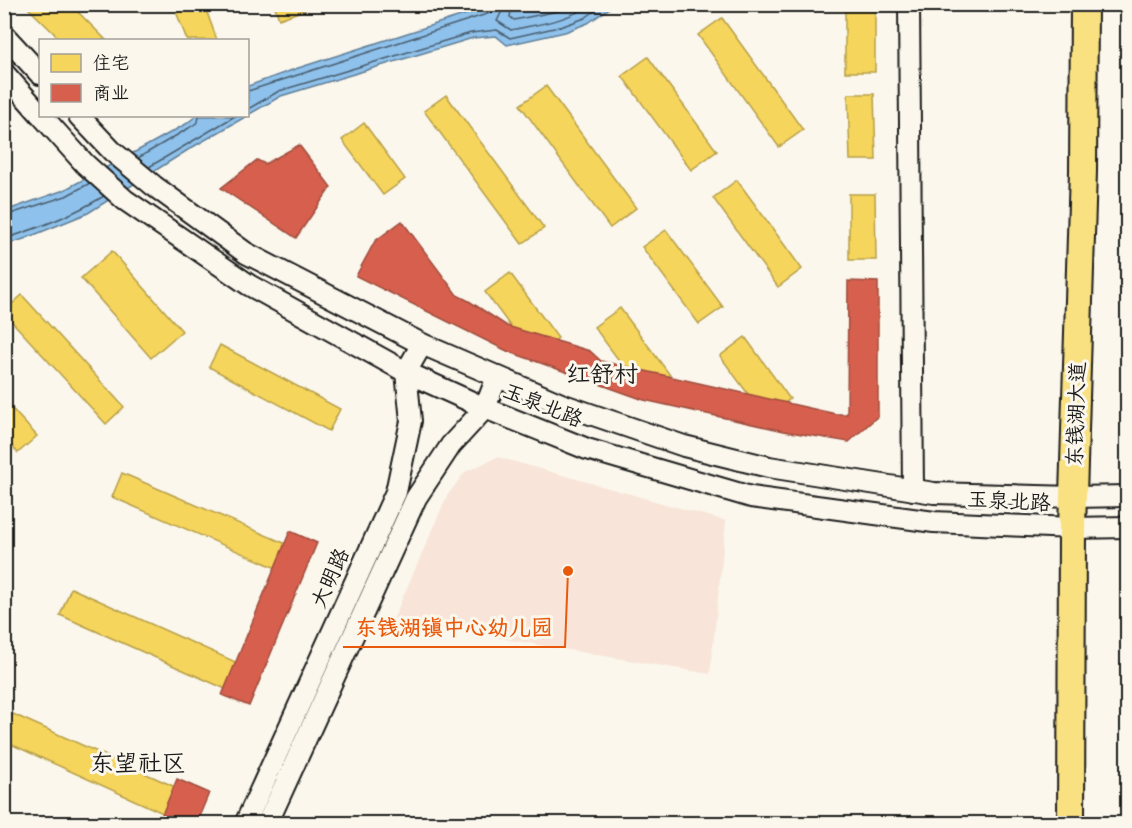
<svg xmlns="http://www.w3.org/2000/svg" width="1132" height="828" font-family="Sriracha,'LXGW WenKai TC',sans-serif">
<rect width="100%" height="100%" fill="#fbf7ec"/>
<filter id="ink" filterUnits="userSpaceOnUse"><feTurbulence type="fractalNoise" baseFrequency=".0167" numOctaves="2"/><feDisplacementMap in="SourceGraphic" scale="12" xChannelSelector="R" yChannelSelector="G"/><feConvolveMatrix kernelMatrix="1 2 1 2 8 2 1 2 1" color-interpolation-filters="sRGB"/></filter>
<g filter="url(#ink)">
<path fill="#f8e4d8" d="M 497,457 L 726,521 L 710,674 L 393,620 L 447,496 L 465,472 Z"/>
<g fill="#8ec1eb" stroke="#607f98" stroke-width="1.5">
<path d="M 498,4 L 614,5 L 588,23 L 565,32 L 507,45 L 496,36 L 473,38 L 281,96 L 248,115 L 248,86 L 295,69 Z"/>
<path d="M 196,116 L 247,116 L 191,148 L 88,213 L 24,239 L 5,245 L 5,211 L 64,190 L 148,145 L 186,124 Z"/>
</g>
<g fill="#f6d55c" stroke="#b59e49" stroke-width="1.5">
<path d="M 29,4 L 70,4 L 106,40 L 61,40 L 27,7 Z"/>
<path d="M 173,4 L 204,4 L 217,40 L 187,40 Z"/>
<path d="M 274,4 L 305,4 L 307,9 L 279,19 Z"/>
<rect x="845" y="4" width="30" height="68"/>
<path d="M 722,18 L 803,130 L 779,147 L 698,35 Z"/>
<path d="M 648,57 L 717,151 L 691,170 L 622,76 Z"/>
<path d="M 546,86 L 636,208 L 610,228 L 520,105 Z"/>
<path d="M 848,94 L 874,94 L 876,160 L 850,160 Z"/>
<path d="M 446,95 L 544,228 L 522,244 L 424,111 Z"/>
<path d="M 364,123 L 405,179 L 383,195 L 342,140 Z"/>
<path d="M 737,180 L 802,269 L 778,287 L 713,198 Z"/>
<path d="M 849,194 L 875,194 L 876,260 L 849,260 Z"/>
<path d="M 402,223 L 452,291 L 426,310 L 376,243 Z"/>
<path d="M 666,230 L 723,307 L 699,324 L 642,247 Z"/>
<path d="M 112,251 L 182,331 L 151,358 L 81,278 Z"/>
<path d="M 510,273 L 558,338 L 533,357 L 485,292 Z"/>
<path d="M 850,283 L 876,283 L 877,414 L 850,414 Z"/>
<path d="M 22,295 L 124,407 L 106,424 L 4,313 L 4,311 Z"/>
<path d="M 620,308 L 670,375 L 644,394 L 594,327 Z"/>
<path d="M 745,337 L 790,399 L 765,417 L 720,356 Z"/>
<path d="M 220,345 L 340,409 L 329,431 L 209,367 Z"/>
<path d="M 4,400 L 37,436 L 18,453 L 4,437 Z"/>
<path d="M 122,473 L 307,553 L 297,577 L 112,497 Z"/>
<path d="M 71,588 L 260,673 L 248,699 L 60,615 Z"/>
<path d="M 13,714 L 202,799 L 191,824 L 187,824 L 4,741 L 4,732 Z"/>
</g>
<g fill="#d6604d" stroke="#9e4c3e" stroke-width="1.5">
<path d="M 299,145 L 331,187 L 296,238 L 221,188 L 257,160 L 265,164 Z"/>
<path d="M 402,221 L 457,295 L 469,301 L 507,326 L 590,351 L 601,361 L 836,414 L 847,414 L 848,281 L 878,282 L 878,416 L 849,442 L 784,431 L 644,400 L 507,351 L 356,276 L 375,241 Z"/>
<path d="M 290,531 L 317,543 L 249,706 L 222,695 Z"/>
<path d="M 177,779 L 209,793 L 196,824 L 158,824 Z"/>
</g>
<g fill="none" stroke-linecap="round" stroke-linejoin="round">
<g stroke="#4a5e6f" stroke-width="1.5">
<path d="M 503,4 L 502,11 L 497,21 L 511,30 C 539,24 568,21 591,4"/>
<path d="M 512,4 L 510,17 L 514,20 L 558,11 L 573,4"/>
<path d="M 248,91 L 490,13 L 494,10 L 495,4"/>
<path d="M 248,109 L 279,91 L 471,33 L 497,30 L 510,38 L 563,26 L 585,18 L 604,4"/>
<path d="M 138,158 L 189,128 L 198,122 L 199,116"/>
<path d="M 149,167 L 235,116"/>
<path d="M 4,216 L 66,196 L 90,183"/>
<path d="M 4,239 C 39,228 73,215 104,196"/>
</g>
<defs>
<g id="minor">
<path d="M 909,4 L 913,490"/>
<path d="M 4,35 L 40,74"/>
<path d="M 4,73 L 40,114"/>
<path d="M 42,116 L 85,164 L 125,200 L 249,285 L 406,372 L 485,408 L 587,449 L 751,497 L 934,522 L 1072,528 L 1128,527"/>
<path d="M 79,116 L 112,151 L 154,186 L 246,253 L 422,344 L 561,404 L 684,446 L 769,467 L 934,493 L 1074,497 L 1128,496"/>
<path d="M 245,824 L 396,492 L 411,421 L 406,372 L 422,344"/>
<path d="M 267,824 L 416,498 L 451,445 L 485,408 L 497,377"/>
</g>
<path id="major" d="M 1071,824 L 1072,528 L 1083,171 L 1084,4"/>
</defs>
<use href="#minor" stroke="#1c1c1c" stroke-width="24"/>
<use href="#major" stroke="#1c1c1c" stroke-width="30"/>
<use href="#minor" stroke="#fbf7ec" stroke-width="20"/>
<use href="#major" stroke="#f9e181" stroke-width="26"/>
</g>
</g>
<g text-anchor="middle" stroke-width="6" stroke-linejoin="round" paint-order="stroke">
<g font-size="21" fill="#1c1c1c" stroke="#fbf7ec">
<text transform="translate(543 405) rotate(22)" y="7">玉泉北路</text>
<text transform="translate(1076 414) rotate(-88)" y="7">东钱湖大道</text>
<text transform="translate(1009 501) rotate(3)" y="7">玉泉北路</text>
<text transform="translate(330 578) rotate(-66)" y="7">大明路</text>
</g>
<g font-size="24" fill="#1c1c1c" stroke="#fbf7ec">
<text x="602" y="382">红舒村</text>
<text x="138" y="771">东望社区</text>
</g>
</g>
<path fill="none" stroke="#e8590c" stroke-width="2" d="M568 571L565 647H343"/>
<circle fill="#e8590c" stroke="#fbf7ec" stroke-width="2" cx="568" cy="571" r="6"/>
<g font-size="22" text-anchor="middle" font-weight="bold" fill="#e8590c" stroke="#fbf7ec" stroke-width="6" stroke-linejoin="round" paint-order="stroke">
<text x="454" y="635">东钱湖镇中心幼儿园</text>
</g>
<rect width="1132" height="828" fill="none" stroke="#fbf7ec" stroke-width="24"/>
<rect x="12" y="12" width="1108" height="804" fill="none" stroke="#1c1c1c" stroke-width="2" filter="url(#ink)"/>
<rect x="39" y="39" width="210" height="78" fill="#fbf7ec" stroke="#a29f99" stroke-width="1.5"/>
<rect x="51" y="54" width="30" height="18" fill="#f6d55c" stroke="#a29f99" stroke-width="1.5"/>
<text x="93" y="69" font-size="18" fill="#1c1c1c">住宅</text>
<rect x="51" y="84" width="30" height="18" fill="#d6604d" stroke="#a29f99" stroke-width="1.5"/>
<text x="93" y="99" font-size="18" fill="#1c1c1c">商业</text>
</svg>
